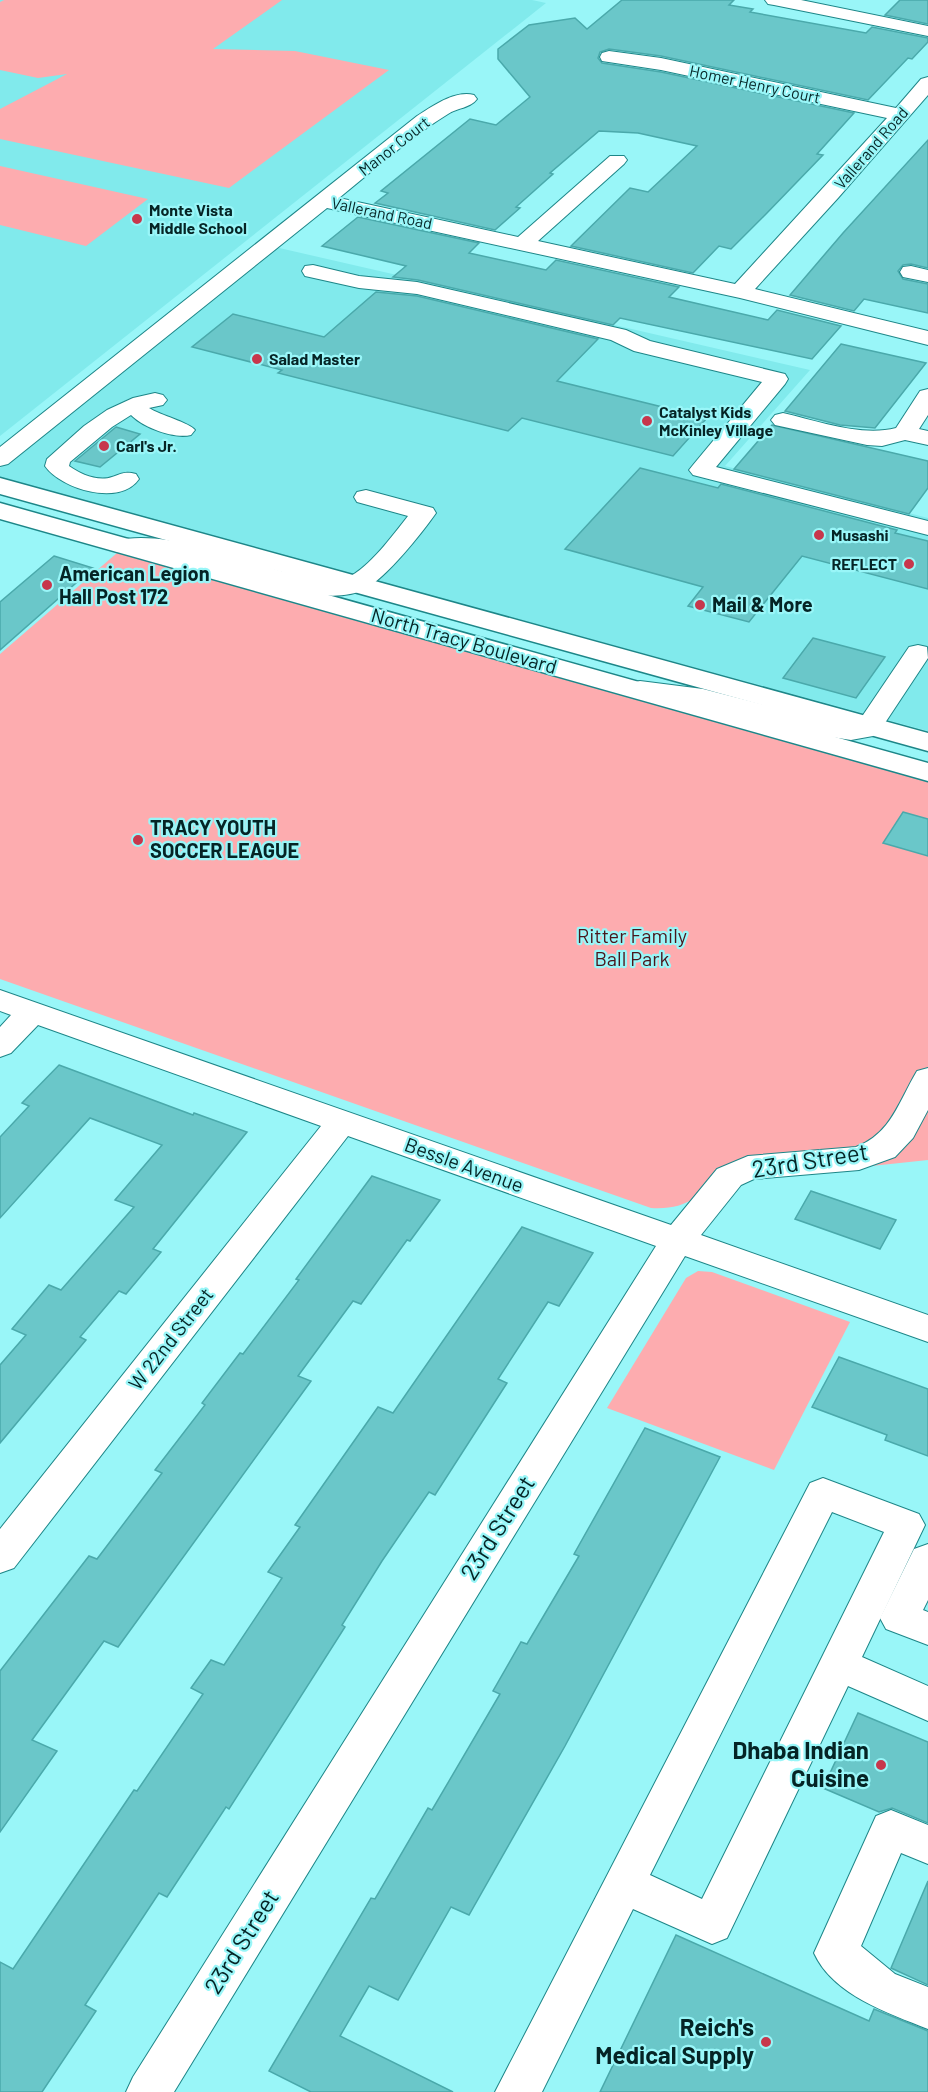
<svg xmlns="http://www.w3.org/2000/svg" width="928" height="2092" font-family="Barlow,sans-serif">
<rect width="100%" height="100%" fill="#99f6f8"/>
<g fill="#81eaec">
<path d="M 0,0 L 532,0 L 546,3 L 0,436 Z"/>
<path d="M 275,247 L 810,370 L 725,466 L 928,518 L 928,731 L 0,478 L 0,468 Z"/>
</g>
<g fill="#fdacaf">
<path d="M 4,0 L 282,0 L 213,49 L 295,51 L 389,70 L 229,188 L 0,139 L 0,109 L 67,74 L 38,78 L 0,70 L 0,2 Z"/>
<path d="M 0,166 L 148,199 L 86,246 L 0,225 Z"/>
<path d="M 117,553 L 928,782 L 928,1160 L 768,1177 L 723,1171 C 699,1196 688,1210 651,1208 L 0,979 L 0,654 Z"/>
<path d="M 698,1271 L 712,1272 L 850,1322 L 774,1470 L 607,1408 L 686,1278 Z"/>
</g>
<g fill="#6ac7c9" stroke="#4aa9ab" stroke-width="1.5">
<path d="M 622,0 L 734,0 L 729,5 L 753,9 L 750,12 L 866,33 L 872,27 L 928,38 L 928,42 L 912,59 L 908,58 L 868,100 L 661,56 L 609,49 L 600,52 L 598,58 L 602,63 L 661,72 L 854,113 L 817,154 L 823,155 L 766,214 L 731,249 L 719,246 L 693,273 L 571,246 L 630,188 L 648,192 L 697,146 L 638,133 L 599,131 L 550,173 L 553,174 L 516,207 L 520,208 L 495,230 L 375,203 L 388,193 L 381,191 L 470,119 L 496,125 L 530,97 L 498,59 L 498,49 L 529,25 L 575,18 L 587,29 Z"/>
<path d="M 900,0 L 928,0 L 928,24 L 885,15 Z"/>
<path d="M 928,140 L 928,268 L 911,264 L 903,265 L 898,271 L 903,279 L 928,284 L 928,313 L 864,299 L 854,311 L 790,295 L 843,233 Z"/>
<path d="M 358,217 L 479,243 L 469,253 L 537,268 L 546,270 L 556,260 L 679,287 L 669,297 L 768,320 L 777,310 L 841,326 L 812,359 L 620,318 L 613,325 L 418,280 L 393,277 L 406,266 L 322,246 Z"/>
<path d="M 376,292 L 417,296 L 598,339 L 557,381 L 707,418 L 673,456 L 522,418 L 508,431 L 278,373 L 282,370 L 192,347 L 233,314 L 324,337 Z"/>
<path d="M 841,344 L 926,363 L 875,428 L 840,425 L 785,411 Z"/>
<path d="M 772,425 L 928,461 L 928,488 L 909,514 L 734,469 Z"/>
<path d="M 116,427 L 140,434 L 100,467 L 75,461 Z"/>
<path d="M 640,468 L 718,488 L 721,484 L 897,530 L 895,533 L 928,541 L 928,589 L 802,556 L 749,622 L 688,606 L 703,587 L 565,549 Z"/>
<path d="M 54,556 L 93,568 L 0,650 L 0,602 Z"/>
<path d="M 813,638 L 885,657 L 856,698 L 783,678 Z"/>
<path d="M 903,812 L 928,819 L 928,856 L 883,843 Z"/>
<path d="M 59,1065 L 193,1115 L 194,1113 L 247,1132 L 153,1249 L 161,1252 L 126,1294 L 119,1291 L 80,1337 L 86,1340 L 0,1443 L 0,1365 L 26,1335 L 12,1329 L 49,1285 L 61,1290 L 134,1207 L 115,1200 L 162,1145 L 90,1118 L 0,1218 L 0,1137 L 29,1106 L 22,1103 Z"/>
<path d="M 372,1176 L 440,1200 L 410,1241 L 407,1240 L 361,1304 L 353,1301 L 298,1376 L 311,1381 L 118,1647 L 104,1641 L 32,1740 L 57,1751 L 0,1832 L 0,1671 L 89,1556 L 97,1559 L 162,1473 L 155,1470 L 205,1405 L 202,1403 L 240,1353 L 243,1354 L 299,1280 L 296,1279 Z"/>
<path d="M 811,1191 L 896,1220 L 880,1249 L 795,1219 Z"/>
<path d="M 522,1227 L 593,1253 L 559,1306 L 548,1302 L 498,1379 L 507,1383 L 435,1495 L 429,1492 L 382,1561 L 342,1625 L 345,1627 L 229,1809 L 226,1807 L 167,1897 L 159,1893 L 85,2005 L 96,2011 L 42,2092 L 0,2092 L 0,1962 L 13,1969 L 134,1790 L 137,1791 L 203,1694 L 191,1688 L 211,1660 L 224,1665 L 282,1578 L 268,1572 L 300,1527 L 295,1525 L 378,1407 L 393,1413 Z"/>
<path d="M 839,1357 L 928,1389 L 928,1456 L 885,1440 L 887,1435 L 812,1407 Z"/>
<path d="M 645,1428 L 720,1457 L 565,1746 L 469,1915 L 451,1907 L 398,2000 L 369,1986 L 340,2036 L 453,2092 L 311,2092 L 269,2071 L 371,1898 L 375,1899 L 428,1808 L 432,1810 L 500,1694 L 493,1691 L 521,1642 L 527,1644 L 579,1556 L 574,1554 Z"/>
<path d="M 858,1713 L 928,1742 L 928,1823 L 892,1808 L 879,1812 L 823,1788 Z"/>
<path d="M 928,1881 L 928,1985 L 891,1968 Z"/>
<path d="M 676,1935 L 869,2021 L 874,2009 L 928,2031 L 928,2092 L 600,2092 Z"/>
</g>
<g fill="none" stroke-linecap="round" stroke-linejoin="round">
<defs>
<g id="minor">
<path d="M 765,0 L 801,0 L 928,26 L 928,36 L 774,5 L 768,4 Z"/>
<path d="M 609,51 L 661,58 L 896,108 L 921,79 L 928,77 L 928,95 L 838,198 L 755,289 L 928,331 L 928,345 L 740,298 L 327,208 L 8,464 L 0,466 L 0,447 L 417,116 C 433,106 455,90 474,95 L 477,99 C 471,108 456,108 448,114 C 409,138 375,169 339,198 L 518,237 L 610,156 L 624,156 L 627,160 L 624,164 L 538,241 L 735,284 L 887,118 L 661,70 L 602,61 L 600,57 L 602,53 Z"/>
<path d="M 313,265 L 359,276 L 417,282 L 626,330 L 650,341 L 785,374 L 788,379 L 785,384 L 716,467 L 928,521 L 928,535 L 693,475 L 689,470 L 693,465 L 762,382 L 634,351 L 611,340 L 417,294 L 359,288 L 305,276 L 302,271 L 305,266 Z"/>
<path d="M 911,266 L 928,270 L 928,282 L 903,277 L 900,272 L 903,267 Z"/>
<path d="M 928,389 L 928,415 L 919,429 L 928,431 L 928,445 L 905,440 L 882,446 L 867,445 L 775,425 L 771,420 L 775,415 L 783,413 C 818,421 861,437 896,428 L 920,391 Z"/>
<path d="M 155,393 L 163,395 L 167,400 L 163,405 L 149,408 C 160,415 190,423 195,430 L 191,435 C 174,439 144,428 131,415 L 112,427 L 70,462 L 69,466 C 80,474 98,482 112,477 C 121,474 125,471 136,474 L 139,479 C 120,507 61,489 45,466 L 47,459 L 84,426 L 107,410 L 133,398 Z"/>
<path d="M 366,490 L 433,508 L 436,513 C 422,533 386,578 365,589 C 321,612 230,569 183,558 C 164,554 144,554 124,553 L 115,551 L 112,546 L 115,541 C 171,527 251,567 307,577 C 319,579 336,584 347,578 C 369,568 393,535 408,516 L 357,502 L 354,497 L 357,492 Z"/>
<path d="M 918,645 L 927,647 L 928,658 L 879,732 L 873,736 L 851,740 L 819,735 L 702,705 L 640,697 L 631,695 L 627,689 L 631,683 L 640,681 L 703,689 L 820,719 L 851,724 L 859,721 L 909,647 Z"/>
<path d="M 0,990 L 671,1225 L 717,1169 L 748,1156 L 856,1147 C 891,1134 899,1101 917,1071 L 928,1068 L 928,1110 L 913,1138 L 895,1157 L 859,1170 L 754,1179 L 741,1185 L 701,1235 L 928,1315 L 928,1342 L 685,1256 L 174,2092 L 126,2092 L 133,2077 L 656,1246 L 348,1136 L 14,1568 L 0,1573 L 0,1529 L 321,1126 L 38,1025 L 11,1053 L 0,1057 L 0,1027 L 11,1015 L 0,1011 Z"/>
<path d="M 823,1478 L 919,1514 L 925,1525 L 862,1657 L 928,1686 L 928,1721 L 848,1686 L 727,1938 L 712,1944 L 633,1909 L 542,2092 L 495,2092 L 810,1483 ZM 832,1512 L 884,1532 L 702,1899 L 650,1875 Z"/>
<path d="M 928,1544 L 928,1600 L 923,1610 L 928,1612 L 928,1645 L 886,1629 L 880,1618 L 914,1549 Z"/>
<path d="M 891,1810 L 928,1825 L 928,1864 L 901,1853 L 861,1946 L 895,1974 L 928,1987 L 928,2029 C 888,2013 833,1995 814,1953 L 876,1816 Z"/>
</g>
<g id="major">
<path d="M 0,478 L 928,733 L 928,751 L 0,494 Z"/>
<path d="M 0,503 L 928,763 L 928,781 L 0,519 Z"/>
</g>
</defs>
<use href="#minor" stroke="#1d8688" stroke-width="2"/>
<use href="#major" stroke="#1d8688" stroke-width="3"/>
<use href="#minor" fill="#fff" fill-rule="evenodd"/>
<use href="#major" fill="#fff" fill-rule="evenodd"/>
</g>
<g fill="#c7374c" stroke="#99f6f8" stroke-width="2">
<circle cx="137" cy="219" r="6"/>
<circle cx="257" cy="359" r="6"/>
<circle cx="647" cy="421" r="6"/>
<circle cx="104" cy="446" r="6"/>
<circle cx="819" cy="535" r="6"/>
<circle cx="909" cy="564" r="6"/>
<circle cx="47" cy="585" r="6"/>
<circle cx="700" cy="605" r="6"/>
<circle cx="138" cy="840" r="6"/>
<circle cx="881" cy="1765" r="6"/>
<circle cx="766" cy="2042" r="6"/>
</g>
<g text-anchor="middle" stroke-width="4.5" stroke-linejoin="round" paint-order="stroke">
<g font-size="16" fill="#052425" stroke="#99f6f8">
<text transform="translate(755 84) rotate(12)" y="6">Homer Henry Court</text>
<text transform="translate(394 146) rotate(-38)" y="6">Manor Court</text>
<text transform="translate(871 148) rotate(-49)" y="6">Vallerand Road</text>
<text transform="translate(382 213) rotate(12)" y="6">Vallerand Road</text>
</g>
<g font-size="16" font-weight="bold" fill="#052425" stroke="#99f6f8" text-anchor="start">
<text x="149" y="216">Monte Vista<tspan x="149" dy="18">Middle School</tspan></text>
<text x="269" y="365">Salad Master</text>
<text x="659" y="418">Catalyst Kids<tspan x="659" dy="18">McKinley Village</tspan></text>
<text x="116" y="452">Carl's Jr.</text>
<text x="831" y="541">Musashi</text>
<text x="897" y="570" text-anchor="end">REFLECT</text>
</g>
<g font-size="20" font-weight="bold" fill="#052425" stroke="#99f6f8" text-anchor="start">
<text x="59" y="581">American Legion<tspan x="59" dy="23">Hall Post 172</tspan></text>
<text x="712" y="612">Mail &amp; More</text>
<text x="150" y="835">TRACY YOUTH<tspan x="150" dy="23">SOCCER LEAGUE</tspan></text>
</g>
<g font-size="20" fill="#052425" stroke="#99f6f8">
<text transform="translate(464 641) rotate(16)" y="7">North Tracy Boulevard</text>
<text transform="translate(464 1165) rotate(20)" y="7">Bessle Avenue</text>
<text transform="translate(171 1339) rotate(-52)" y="7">W 22nd Street</text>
</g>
<g font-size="20" fill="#49151b" stroke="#99f6f8">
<text x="632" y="943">Ritter Family<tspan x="632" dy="23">Ball Park</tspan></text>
</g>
<g font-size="24" fill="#052425" stroke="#99f6f8">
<text transform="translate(810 1161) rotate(-9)" y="8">23rd Street</text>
<text transform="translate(498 1528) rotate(-58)" y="8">23rd Street</text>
<text transform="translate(242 1942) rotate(-58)" y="8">23rd Street</text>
</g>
<g font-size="24" font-weight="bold" fill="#052425" stroke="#99f6f8" text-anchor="end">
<text x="869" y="1759">Dhaba Indian<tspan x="869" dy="28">Cuisine</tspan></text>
<text x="754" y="2036">Reich's<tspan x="754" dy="28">Medical Supply</tspan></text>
</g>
</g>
</svg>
